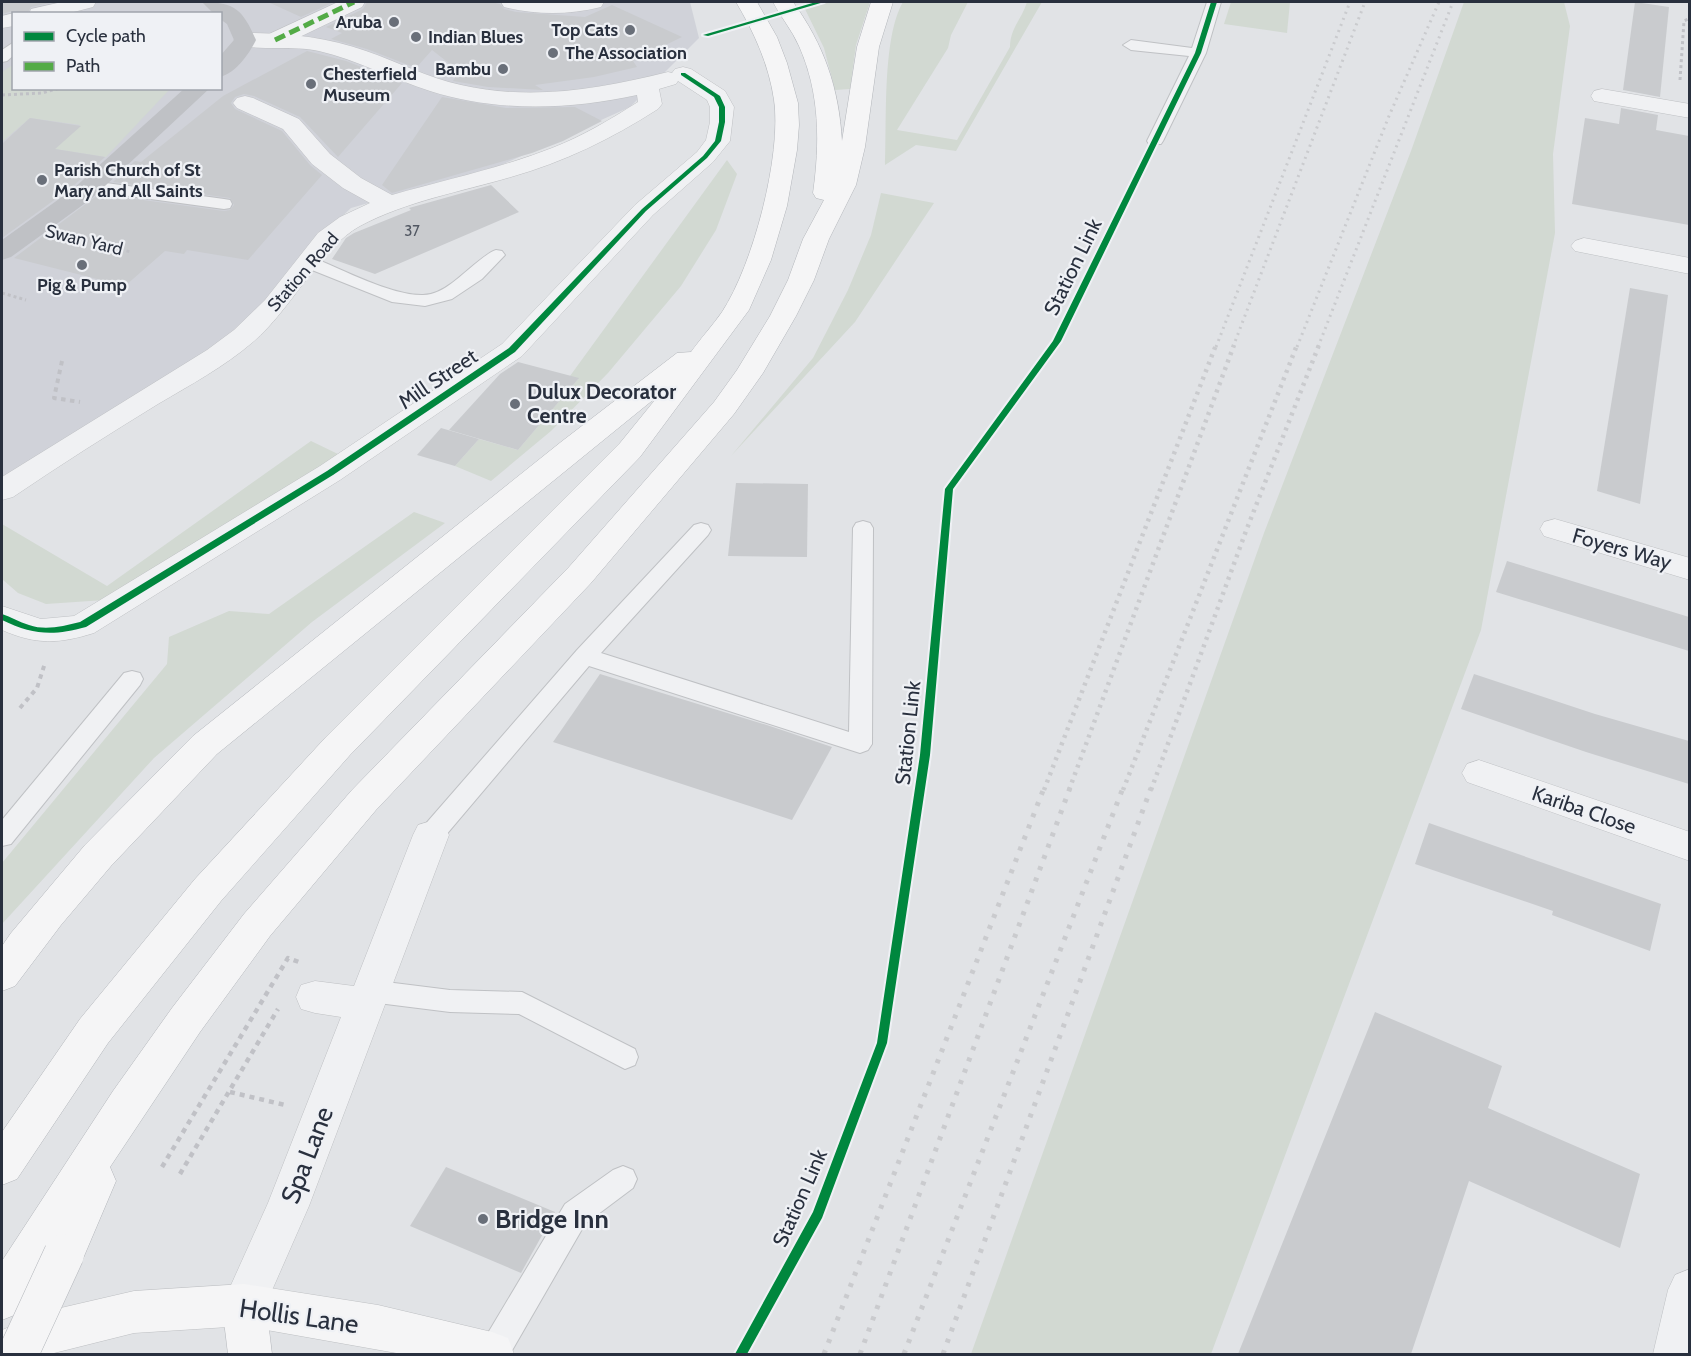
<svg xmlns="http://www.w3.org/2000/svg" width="1691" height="1356" font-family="Cabin,sans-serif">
<rect width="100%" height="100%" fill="#e1e3e6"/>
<path fill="#d0d2d9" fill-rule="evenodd" d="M 2,2 L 690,2 L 699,38 L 630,107 L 499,166 L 351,208 L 305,251 L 277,291 L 218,346 L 2,481 ZM 14,14 L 220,14 L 220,88 L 14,88 Z"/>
<g fill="#d2d9d2">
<path d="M 830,2 L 870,2 L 856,45 L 850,89 L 835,90 L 824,48 L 805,9 Z"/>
<path d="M 903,2 L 968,2 L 951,35 L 948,48 L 897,130 L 957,140 L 1010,47 C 1010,28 1022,19 1027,2 L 1042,2 L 956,151 L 916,145 L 885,165 C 887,122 882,38 903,2 Z"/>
<path d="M 1231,2 L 1290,2 L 1287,33 L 1224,24 Z"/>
<path d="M 1464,2 L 1564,2 L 1570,26 L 1553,154 L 1555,233 L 1481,630 L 1211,1354 L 971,1354 L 1264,533 L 1411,151 Z"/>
<path d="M 11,66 L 13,66 L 14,88 L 170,89 L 106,157 L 55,149 L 80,125 L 30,118 L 2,142 L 2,72 Z"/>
<path d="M 727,160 L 737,174 L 716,230 L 681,286 L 608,373 L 551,431 L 491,481 L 455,466 L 479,439 L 518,450 L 578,379 L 570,376 Z"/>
<path d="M 881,193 L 934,203 L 855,322 L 731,456 L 813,358 L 848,290 L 871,235 Z"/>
<path d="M 311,441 L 340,455 L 105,600 L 46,604 L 18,593 L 2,579 L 2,524 L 107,586 Z"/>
<path d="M 414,512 L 445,523 L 312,622 L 154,758 L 2,924 L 2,863 L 167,664 L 169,637 L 229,611 L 269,614 Z"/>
</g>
<g fill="#c9cbce">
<path d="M 2,2 L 54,2 L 31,7 L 27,14 L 13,11 L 2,14 Z"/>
<path d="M 268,2 L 334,2 L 301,17 Z"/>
<path d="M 367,2 L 491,2 L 500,4 L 504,9 L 516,12 L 585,17 L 612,5 L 682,37 L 633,61 L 637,67 L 594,77 L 535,85 L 543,90 L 488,87 L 453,81 L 459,71 L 432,50 L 416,68 L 367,49 L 331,39 L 342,33 L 326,27 L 363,9 Z"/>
<path d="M 1635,2 L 1669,7 L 1660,97 L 1623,90 Z"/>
<path d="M 307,51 L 346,61 L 402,83 L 338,157 L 300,117 L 254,96 L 244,94 L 235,97 L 231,103 L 235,109 L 282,131 L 310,165 L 322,175 L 248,260 L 187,250 L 184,254 L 165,251 L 125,286 L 14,258 L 99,194 L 224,211 L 230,210 L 234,205 L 230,198 L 113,182 L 135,161 L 141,162 L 223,96 Z"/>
<path d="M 442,97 L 506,108 L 575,107 L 602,121 L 563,141 L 532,153 L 392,193 L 382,185 Z"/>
<path d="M 1621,108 L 1658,115 L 1656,130 L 1689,136 L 1689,225 L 1572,204 L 1585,118 L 1619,124 Z"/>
<path d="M 30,118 L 81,126 L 55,149 L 105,157 L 72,187 L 2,238 L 2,144 Z"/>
<path d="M 491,185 L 519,212 L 375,274 L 332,259 L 346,238 L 354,233 L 411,210 L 409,208 Z"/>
<path d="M 1630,288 L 1668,295 L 1640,504 L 1597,491 Z"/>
<path d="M 518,362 L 579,378 L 518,450 L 449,430 L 500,374 Z"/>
<path d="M 441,428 L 479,439 L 455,466 L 417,455 Z"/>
<path d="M 736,483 L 808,484 L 807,557 L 728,556 Z"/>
<path d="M 1507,561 L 1689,617 L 1689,651 L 1496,592 Z"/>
<path d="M 600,674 L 770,726 L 832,747 L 792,820 L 553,742 Z"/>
<path d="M 1474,674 L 1595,714 L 1689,741 L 1689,784 L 1586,752 L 1461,709 Z"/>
<path d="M 1429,823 L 1661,904 L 1650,951 L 1552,915 L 1553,911 L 1415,864 Z"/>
<path d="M 1375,1012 L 1502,1066 L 1488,1108 L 1640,1174 L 1620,1248 L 1469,1181 L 1411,1354 L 1238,1354 Z"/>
<path d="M 446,1167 L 555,1212 L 521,1273 L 410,1226 Z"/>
</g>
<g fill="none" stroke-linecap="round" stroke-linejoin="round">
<defs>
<g id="service">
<path d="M 1207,2 L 1221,2 L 1206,53 L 1163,141 L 1161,144 L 1149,144 L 1147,141 L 1189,56 L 1131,50 L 1123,45 L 1131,40 L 1192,48 Z"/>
<path d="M 14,42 L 14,55 L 7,61 L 2,62 L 2,50 Z"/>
<path d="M 91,181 L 224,199 L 230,200 L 232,204 L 230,208 L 224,209 L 85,190 L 83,186 Z"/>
<path d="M 496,250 L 502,251 L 505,255 L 482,279 L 452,299 L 425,306 L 392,302 L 302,266 L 299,262 L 302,258 L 314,258 C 343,270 393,296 423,295 C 434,295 444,289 452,283 C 463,275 487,252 496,250 Z"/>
<path d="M 863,521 L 870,523 L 873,528 L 872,744 L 868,750 L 860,753 L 589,666 L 440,842 L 431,845 L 422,842 L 419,835 L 422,828 L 577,650 L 694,525 L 701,523 L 708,525 L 711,530 L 708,535 L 601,653 L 849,732 L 853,528 L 856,523 Z"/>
<path d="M 132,671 L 140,673 L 143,679 L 140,685 L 11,844 L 2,846 L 2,820 L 124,673 Z"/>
<path d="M 370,980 L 450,990 L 522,992 L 635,1049 L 638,1057 L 635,1065 L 625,1069 L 519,1014 L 450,1012 L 370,1002 L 361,999 L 357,991 L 361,983 Z"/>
<path d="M 623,1166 L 633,1170 L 637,1179 L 633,1188 L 585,1224 L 510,1354 L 478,1354 L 482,1343 L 565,1204 L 613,1170 Z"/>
</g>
<path id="pedestrian" d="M 338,2 L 365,2 L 362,7 L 283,45 L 275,47 L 267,45 L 264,40 L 267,35 Z"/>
<g id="minor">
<path d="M 62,2 L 96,2 L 93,7 L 66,14 L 29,14 L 31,9 Z"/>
<path d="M 501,2 L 604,2 L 601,7 C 568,15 537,15 504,7 Z"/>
<path d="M 14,13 L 18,14 L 14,14 L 14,26 L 2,28 L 2,16 Z"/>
<path d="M 245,33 C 287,33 326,37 366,51 C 398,62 428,78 461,85 C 532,101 599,89 668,72 L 672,73 L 675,69 L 683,67 L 691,69 L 725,91 L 734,107 L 730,141 L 713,162 L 653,215 L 522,356 L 340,480 L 94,633 C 59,644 36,645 2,630 L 2,606 L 41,619 L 74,616 L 320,466 L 502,344 L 635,205 L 697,152 L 706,140 L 710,122 L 710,107 L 707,100 L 678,81 L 676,84 L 659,89 L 662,104 L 658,109 C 611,139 564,162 511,177 C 460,192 407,201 360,226 C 320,248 291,310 253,342 C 224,367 190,385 158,404 C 109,434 60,465 13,497 L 2,500 L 2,477 L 207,350 L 234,330 L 265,300 L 318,233 L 340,217 L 370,203 L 343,188 L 312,164 L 283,129 L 237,108 L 233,103 L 237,98 L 245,96 L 253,98 L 299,119 L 330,154 L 361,178 L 392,195 C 445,180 501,168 552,148 C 583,136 611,119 638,102 L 637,95 C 569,110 496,112 430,91 C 393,79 357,60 319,51 C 292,45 263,51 237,45 L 234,40 L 237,35 Z"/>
<path d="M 1602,89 L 1690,104 L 1690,118 L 1594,101 L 1591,96 L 1594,91 Z"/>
<path d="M 1584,238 L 1690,258 L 1690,274 L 1575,251 L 1571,246 L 1575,241 Z"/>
<path d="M 1555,519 L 1690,558 L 1690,580 L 1544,536 L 1540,529 L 1544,522 Z"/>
<path d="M 1479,760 L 1690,832 L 1690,861 L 1467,782 L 1462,773 L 1467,764 Z"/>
<path d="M 431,821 L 444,825 L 449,835 L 309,1206 L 259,1320 L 244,1326 L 229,1320 L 222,1305 L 268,1203 L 341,1017 L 315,1013 L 301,1009 L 296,997 L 301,985 L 315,981 L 354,986 L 413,835 L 418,825 Z"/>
<path d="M 1690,1269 L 1690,1354 L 1653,1354 L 1668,1290 L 1675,1275 Z"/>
</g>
<path id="primary" d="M 244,1284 L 378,1305 L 492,1332 L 508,1338 L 514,1354 L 402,1354 L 244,1326 L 134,1333 L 50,1354 L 2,1354 L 2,1330 L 52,1310 L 134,1291 Z"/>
<g id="trunk">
<path d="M 736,2 L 757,2 L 777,37 L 787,63 L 798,103 L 799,125 L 797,150 L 787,206 L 771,260 L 749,310 L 640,457 L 350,755 L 221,901 L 108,1043 L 17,1179 L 2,1185 L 2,1132 L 80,1019 L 195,879 L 326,737 L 620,443 L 659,395 L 217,754 L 111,866 L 61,925 L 15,986 L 2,991 L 2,946 L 11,933 L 85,845 L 193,736 L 561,442 L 677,353 L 691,352 C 701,338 713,325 722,312 C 753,265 782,155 774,100 C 769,65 754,32 736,2 Z"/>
<path d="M 773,2 L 793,2 C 824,45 839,88 842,141 L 857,47 L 871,2 L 893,2 L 879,47 L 865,147 L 856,185 L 829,239 L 814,280 L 796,316 L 763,373 L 734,414 L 591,583 L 376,810 L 270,936 L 200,1032 L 110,1167 L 116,1181 L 79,1268 L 64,1274 L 48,1266 L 17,1314 L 2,1320 L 2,1261 L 113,1091 L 172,1008 L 244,914 L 352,790 L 569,567 L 714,402 L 737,370 L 770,316 L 788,280 L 803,239 L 824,200 L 816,198 L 813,193 C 820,143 820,93 799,46 C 792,30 780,16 773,2 Z"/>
<path d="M 244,1284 L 259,1290 L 266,1305 L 272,1354 L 228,1354 L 222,1305 L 229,1290 Z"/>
</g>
</defs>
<use href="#service" stroke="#bfc1c4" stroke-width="2"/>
<use href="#pedestrian" stroke="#bfc1c4" stroke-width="1"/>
<use href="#minor" stroke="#bfc1c4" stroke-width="1"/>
<use href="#primary" stroke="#bec0c3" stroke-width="1"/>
<use href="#trunk" stroke="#b3b6bb" stroke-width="1"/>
<g stroke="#c0c1c6" stroke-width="3" stroke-dasharray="3 3" stroke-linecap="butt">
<path d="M 1680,80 L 1684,21 L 1690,18"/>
<path d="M 2,95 L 42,93 L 60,88"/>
<path d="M 74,238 L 131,252"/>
<path d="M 2,293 L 26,300"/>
</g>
<g stroke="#c0c1c6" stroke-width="4" stroke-dasharray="4.5 4.5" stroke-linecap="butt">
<path d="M 62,361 L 54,398 L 80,402"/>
<path d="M 20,708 L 37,688 L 45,663"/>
</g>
<g stroke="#c0c1c6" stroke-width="4.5" stroke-dasharray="5 5" stroke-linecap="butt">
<path d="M 230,1092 L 285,1105"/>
<path d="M 162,1167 L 288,958 L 299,962"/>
<path d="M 180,1174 L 278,1009"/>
</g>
<use href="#service" fill="#f0f1f3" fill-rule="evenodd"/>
<use href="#pedestrian" fill="#f0f1f3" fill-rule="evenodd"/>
<use href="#minor" fill="#f0f1f3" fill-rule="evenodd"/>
<g fill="#bfc1c5" fill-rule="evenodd">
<path d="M 202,2 C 235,2 243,10 256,40 C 249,54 236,73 220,77 L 220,56 L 234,40 L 227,24 L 220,19 L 220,14 L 214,14 Z"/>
<path d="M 185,88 L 210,88 L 91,199 L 11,257 L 2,260 L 2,240 L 73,189 Z"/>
</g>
<use href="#primary" fill="#f5f5f6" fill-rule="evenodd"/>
<use href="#trunk" fill="#f5f5f6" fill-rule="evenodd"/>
<g stroke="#cacbce" stroke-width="3" stroke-dasharray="2 4.5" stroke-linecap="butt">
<path d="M 1216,347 L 1350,2"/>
<path d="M 1233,347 L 1365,2"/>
<path d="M 1297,347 L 1389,116 L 1439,2"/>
<path d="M 1318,347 L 1453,2"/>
</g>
<g stroke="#cacbce" stroke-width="4.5" stroke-dasharray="3 5" stroke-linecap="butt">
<path d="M 1044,790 L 1216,345"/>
<path d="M 1069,790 L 1234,345"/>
<path d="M 1123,790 L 1297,345"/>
<path d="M 1151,790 L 1246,531 L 1319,345"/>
</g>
<g stroke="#cacbce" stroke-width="5" stroke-dasharray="4 8" stroke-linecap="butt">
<path d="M 824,1354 L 1044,788"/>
<path d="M 860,1354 L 1070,788"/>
<path d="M 904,1354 L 1123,788"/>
<path d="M 943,1354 L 1151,788"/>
</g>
<defs>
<path id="trunk-bridge" d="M 18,1354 L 64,1254"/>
</defs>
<use href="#trunk-bridge" stroke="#b3b6bb" stroke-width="41" stroke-linecap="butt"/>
<use href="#trunk-bridge" stroke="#f5f5f6" stroke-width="40"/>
<path stroke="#53ab46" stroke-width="5" stroke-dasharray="11 5" stroke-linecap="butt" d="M 275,40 L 354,2"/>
<defs>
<g id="cycleway">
<path d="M 816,2 L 824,2 L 708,36 L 703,35 Z"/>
<path d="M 1211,2 L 1217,2 L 1201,53 L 1061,341 L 953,489 L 930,755 L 887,1043 L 822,1218 L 747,1354 L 735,1354 L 813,1212 L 877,1043 L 920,755 L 945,489 L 1053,341 L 1195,53 Z"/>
<path d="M 681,73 L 685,73 L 720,96 L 725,107 L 725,122 L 721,141 L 707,158 L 646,211 L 515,352 L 333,475 L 86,627 C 53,636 33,635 2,620 L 2,614 C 11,617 19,622 29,625 C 46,631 63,626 80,622 L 327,471 L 509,348 L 642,209 L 703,156 L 715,141 L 719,122 L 719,107 L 714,97 L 681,75 Z"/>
</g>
</defs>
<use href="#cycleway" stroke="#eff1f5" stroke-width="4"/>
<use href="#cycleway" fill="#00873e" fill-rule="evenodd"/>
</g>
<g fill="#696f79" stroke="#eff1f5" stroke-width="2">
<circle cx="394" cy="22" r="6"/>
<circle cx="630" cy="30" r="6"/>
<circle cx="416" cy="37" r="6"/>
<circle cx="553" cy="53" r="6"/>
<circle cx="503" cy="69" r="6"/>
<circle cx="311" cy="84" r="6"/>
<circle cx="42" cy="180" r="6"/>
<circle cx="82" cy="265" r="6"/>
<circle cx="515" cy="404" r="6"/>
<circle cx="483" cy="1219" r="6"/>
</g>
<g text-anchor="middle" stroke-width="4.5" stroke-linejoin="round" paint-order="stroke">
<g font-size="15" fill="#525863">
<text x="412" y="236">37</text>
</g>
<g font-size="18" font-weight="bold" fill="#29303e" stroke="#eff1f5" text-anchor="start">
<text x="382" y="28" text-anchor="end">Aruba</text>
<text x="618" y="36" text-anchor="end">Top Cats</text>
<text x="428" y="43">Indian Blues</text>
<text x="565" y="59">The Association</text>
<text x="491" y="75" text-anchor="end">Bambu</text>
<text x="323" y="80">Chesterfield<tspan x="323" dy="21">Museum</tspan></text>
<text x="54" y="176">Parish Church of St<tspan x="54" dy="21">Mary and All Saints</tspan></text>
<text x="82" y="291" text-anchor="middle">Pig &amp; Pump</text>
</g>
<g font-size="18" fill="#29303e" stroke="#eff1f5">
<text transform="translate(84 240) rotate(14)" y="6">Swan Yard</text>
<text transform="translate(303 272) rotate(-49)" y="6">Station Road</text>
</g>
<g font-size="21" fill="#29303e" stroke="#eff1f5">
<text transform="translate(1073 267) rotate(-64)" y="7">Station Link</text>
<text transform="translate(438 379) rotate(-34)" y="7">Mill Street</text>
<text transform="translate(1622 549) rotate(16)" y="7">Foyers Way</text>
<text transform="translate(908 733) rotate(-84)" y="7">Station Link</text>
<text transform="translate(1584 810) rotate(19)" y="7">Kariba Close</text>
<text transform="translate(800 1198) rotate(-66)" y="7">Station Link</text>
</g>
<g font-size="21" font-weight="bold" fill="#29303e" stroke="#eff1f5" text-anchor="start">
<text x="527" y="399">Dulux Decorator<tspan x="527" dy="24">Centre</tspan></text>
</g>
<g font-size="26" fill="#29303e" stroke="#eff1f5">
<text transform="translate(307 1155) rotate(-69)" y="9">Spa Lane</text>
<text transform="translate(299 1316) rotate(8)" y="9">Hollis Lane</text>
</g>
<g font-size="26" font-weight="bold" fill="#29303e" stroke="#eff1f5" text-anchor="start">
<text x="495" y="1228">Bridge Inn</text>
</g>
</g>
<rect width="1691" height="1356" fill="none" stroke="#29303e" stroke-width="6"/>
<rect x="12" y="12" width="210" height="78" fill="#eff1f5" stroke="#a0a4ac" stroke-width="1.5"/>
<rect x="24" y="32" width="30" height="9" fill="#00873e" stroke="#a0a4ac" stroke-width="1.5"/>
<text x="66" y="42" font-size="18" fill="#29303e">Cycle path</text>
<rect x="24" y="62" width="30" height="9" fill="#53ab46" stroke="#a0a4ac" stroke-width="1.5"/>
<text x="66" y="72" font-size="18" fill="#29303e">Path</text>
</svg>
